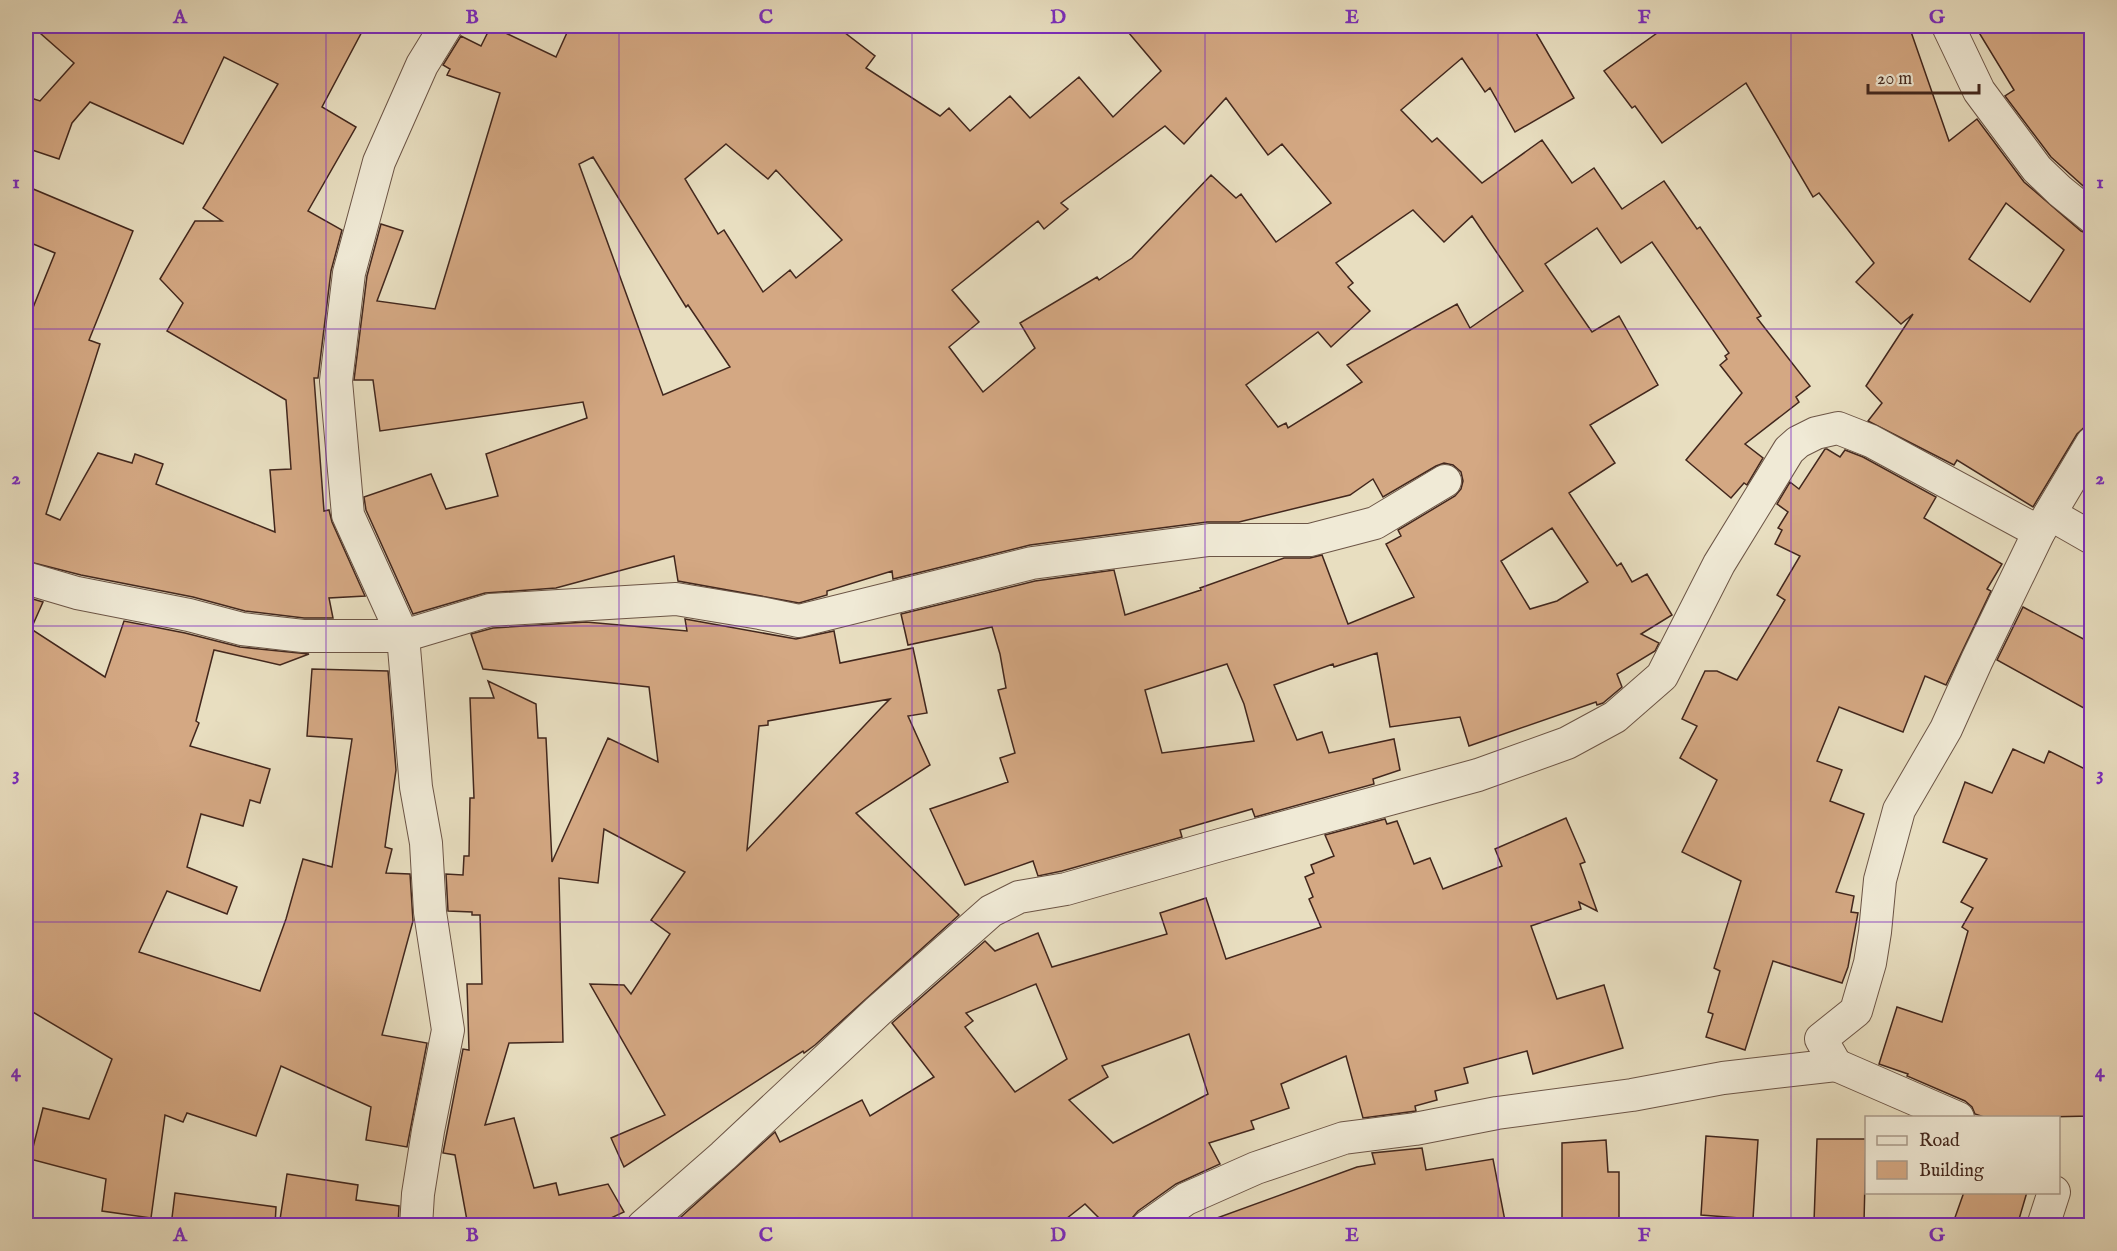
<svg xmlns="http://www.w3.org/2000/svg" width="2117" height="1251" font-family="'IM FELL English',serif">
<rect width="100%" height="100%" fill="#e8dec0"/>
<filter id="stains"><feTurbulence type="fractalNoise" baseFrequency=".00333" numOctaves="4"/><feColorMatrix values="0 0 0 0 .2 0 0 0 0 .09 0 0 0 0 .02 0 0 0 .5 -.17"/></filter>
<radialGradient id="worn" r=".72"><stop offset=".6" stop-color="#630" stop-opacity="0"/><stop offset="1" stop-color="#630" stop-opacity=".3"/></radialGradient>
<g fill="#d4a883" stroke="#42271d" stroke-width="1.5" fill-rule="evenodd">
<path d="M 32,26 L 365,26 L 322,107 L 356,127 L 308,211 L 342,230 L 331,271 L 318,378 L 314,378 L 324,511 L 329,510 L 332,522 L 365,596 L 329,598 L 333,618 L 304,618 L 245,611 L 193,597 L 81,575 L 26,561 L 26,325 L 55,253 L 26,241 L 26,186 L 133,231 L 89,340 L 100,344 L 46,514 L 60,520 L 98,453 L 132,463 L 135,454 L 163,464 L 156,484 L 275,532 L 270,470 L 291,469 L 286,400 L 167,331 L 183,303 L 160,279 L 195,221 L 222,221 L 203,208 L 278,84 L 224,57 L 183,144 L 90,102 L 72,123 L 59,159 L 26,148 L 26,116 L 31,98 L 40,101 L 74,63 Z"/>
<path d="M 491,26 L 556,57 L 570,26 L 836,26 L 875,56 L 866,68 L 940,116 L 949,108 L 970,131 L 1010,96 L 1030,118 L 1079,77 L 1113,117 L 1161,71 L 1123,26 L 1532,26 L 1574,98 L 1515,132 L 1490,88 L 1485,92 L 1462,58 L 1401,110 L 1432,142 L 1437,138 L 1482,183 L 1542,140 L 1572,183 L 1594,168 L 1622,209 L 1664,181 L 1697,229 L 1700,227 L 1761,316 L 1757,318 L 1810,386 L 1796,397 L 1799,402 L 1745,444 L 1763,458 L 1747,485 L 1744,483 L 1731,498 L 1686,460 L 1742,393 L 1720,365 L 1727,359 L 1725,356 L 1729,353 L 1652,242 L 1621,263 L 1597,228 L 1545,264 L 1592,332 L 1619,316 L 1658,385 L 1590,425 L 1615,463 L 1569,493 L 1617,566 L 1621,563 L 1632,582 L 1647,574 L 1672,615 L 1641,634 L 1659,643 L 1655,651 L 1617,674 L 1622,687 L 1603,703 L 1597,705 L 1596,702 L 1469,746 L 1460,717 L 1390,727 L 1377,653 L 1334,667 L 1333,664 L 1274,685 L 1297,740 L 1322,732 L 1329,753 L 1394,739 L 1400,770 L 1373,779 L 1374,784 L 1255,817 L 1252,809 L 1180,830 L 1182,837 L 1062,871 L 1038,876 L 1033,861 L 965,885 L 930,809 L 1008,782 L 1000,758 L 1015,753 L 998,690 L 1006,688 L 1000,654 L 992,627 L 908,645 L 901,614 L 1035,581 L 1114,570 L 1125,615 L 1201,590 L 1200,588 L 1284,558 L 1310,558 L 1322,555 L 1348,624 L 1414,597 L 1386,544 L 1401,536 L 1398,530 L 1455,496 L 1461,489 L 1463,481 L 1461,472 L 1453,465 L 1444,463 L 1436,466 L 1383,497 L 1373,479 L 1350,495 L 1239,522 L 1207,522 L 1030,545 L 893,579 L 892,571 L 827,591 L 827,595 L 799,603 L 678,581 L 674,556 L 556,588 L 485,593 L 413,614 L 366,510 L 364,497 L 431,474 L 446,509 L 498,496 L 486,454 L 587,418 L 583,402 L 380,431 L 373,380 L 354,380 L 367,276 L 381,224 L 403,231 L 377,301 L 435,309 L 500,93 L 447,75 L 450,69 L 443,65 L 461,36 L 481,46 ZM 1226,98 L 1268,155 L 1282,144 L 1331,203 L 1276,242 L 1241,194 L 1236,198 L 1211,175 L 1132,258 L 1099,280 L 1097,277 L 1020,323 L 1035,348 L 983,392 L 949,347 L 979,322 L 952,290 L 1038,221 L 1044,229 L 1068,209 L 1061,203 L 1165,126 L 1184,144 ZM 726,144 L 768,179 L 776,170 L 842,240 L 796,278 L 790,270 L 763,292 L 724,230 L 718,234 L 685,179 ZM 593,157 L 686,307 L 688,305 L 730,367 L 663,395 L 579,164 ZM 1413,210 L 1444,242 L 1472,216 L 1523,291 L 1470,328 L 1457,304 L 1347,365 L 1362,382 L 1288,428 L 1286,423 L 1278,427 L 1246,385 L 1318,332 L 1331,347 L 1370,311 L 1348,287 L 1353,283 L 1336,263 ZM 1552,528 L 1588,582 L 1557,601 L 1530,609 L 1501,561 ZM 1227,664 L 1244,704 L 1254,741 L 1162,753 L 1145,690 Z"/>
<path d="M 1667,26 L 1909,26 L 1949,141 L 1977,119 L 2024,182 L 2081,231 L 2091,235 L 2091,421 L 2077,434 L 2033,507 L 1957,460 L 1954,465 L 1868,421 L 1882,403 L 1866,386 L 1913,314 L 1901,324 L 1856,282 L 1874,263 L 1819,193 L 1813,197 L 1746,83 L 1662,143 L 1635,106 L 1632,108 L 1604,71 ZM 2006,203 L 2064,250 L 2030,302 L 1969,259 Z"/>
<path d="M 1975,26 L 2091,26 L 2091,193 L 2051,157 L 2005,96 L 2014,90 Z"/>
<path d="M 1825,449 L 1827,449 L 1840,457 L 1845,450 L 1863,457 L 1936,497 L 1924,518 L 2002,564 L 1987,589 L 1991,591 L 1946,685 L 1925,676 L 1903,732 L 1839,707 L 1817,761 L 1842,770 L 1830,801 L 1864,814 L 1836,892 L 1854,896 L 1851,912 L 1858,913 L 1848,967 L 1842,983 L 1773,961 L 1745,1050 L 1706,1037 L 1713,1014 L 1708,1012 L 1720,971 L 1714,968 L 1741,881 L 1682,852 L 1717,780 L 1680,758 L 1697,726 L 1682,719 L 1705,671 L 1717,671 L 1737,680 L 1785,600 L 1777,595 L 1800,556 L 1775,544 L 1782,530 L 1778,528 L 1788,512 L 1777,504 L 1790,482 L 1799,489 Z"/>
<path d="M 26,597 L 43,602 L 31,629 L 105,677 L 124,621 L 185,633 L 240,647 L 309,654 L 280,665 L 214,650 L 196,721 L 199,723 L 190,746 L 270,769 L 260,803 L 250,800 L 243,826 L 201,814 L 187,867 L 237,887 L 227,914 L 167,891 L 139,952 L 260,991 L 286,919 L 303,859 L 332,867 L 352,739 L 307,736 L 312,669 L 388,671 L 396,770 L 385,847 L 392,849 L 386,873 L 410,874 L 413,921 L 382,1035 L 427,1043 L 407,1147 L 366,1140 L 371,1107 L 281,1066 L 256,1136 L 187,1113 L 183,1122 L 165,1115 L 151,1218 L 102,1211 L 106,1179 L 30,1159 L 43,1108 L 89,1119 L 112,1059 L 26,1008 Z"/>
<path d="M 2023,607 L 2091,643 L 2091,712 L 1997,660 Z"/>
<path d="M 685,619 L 796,639 L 834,631 L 840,663 L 913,648 L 927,713 L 908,716 L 930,765 L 856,813 L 959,915 L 815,1045 L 804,1053 L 803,1051 L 624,1167 L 611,1138 L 665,1115 L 590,984 L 624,985 L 631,994 L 670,934 L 651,920 L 685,872 L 604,829 L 598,883 L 559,878 L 563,1042 L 509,1043 L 485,1125 L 514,1118 L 534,1188 L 556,1183 L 559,1195 L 608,1184 L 624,1212 L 594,1226 L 468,1226 L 455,1155 L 443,1153 L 463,1049 L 469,1050 L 467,984 L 482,984 L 480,915 L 472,915 L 472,912 L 448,911 L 446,874 L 463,875 L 464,856 L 469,856 L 470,798 L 474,798 L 470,698 L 494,698 L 488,681 L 536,704 L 538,738 L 546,738 L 552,862 L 608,738 L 658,762 L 649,687 L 483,669 L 471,634 L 493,628 L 586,622 L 687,631 ZM 890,699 L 881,708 L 747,850 L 759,726 L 768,725 L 768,721 Z"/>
<path d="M 2013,749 L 2044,763 L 2049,751 L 2091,772 L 2091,1116 L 1987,1118 L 1975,1114 L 1972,1107 L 1965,1101 L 1907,1076 L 1908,1074 L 1879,1064 L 1897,1007 L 1942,1022 L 1968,931 L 1962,927 L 1973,908 L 1961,902 L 1987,859 L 1943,842 L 1965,782 L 1992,793 Z"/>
<path d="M 1566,818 L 1585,862 L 1580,864 L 1597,911 L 1579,902 L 1581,909 L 1531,926 L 1557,999 L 1604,985 L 1623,1048 L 1533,1074 L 1527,1051 L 1464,1068 L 1468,1083 L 1435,1091 L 1437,1100 L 1415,1106 L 1416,1111 L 1363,1118 L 1346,1056 L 1281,1084 L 1289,1108 L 1251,1121 L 1254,1129 L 1209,1143 L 1220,1164 L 1176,1184 L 1138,1211 L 1132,1218 L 1130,1226 L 1107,1226 L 1085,1204 L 1057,1226 L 671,1226 L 775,1132 L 780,1142 L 862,1100 L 870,1116 L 934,1077 L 892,1023 L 985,941 L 995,951 L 1038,933 L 1052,967 L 1167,934 L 1160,913 L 1206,898 L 1226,959 L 1321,927 L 1309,899 L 1313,897 L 1305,877 L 1314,873 L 1311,865 L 1334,856 L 1325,835 L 1385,819 L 1387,824 L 1397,821 L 1414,864 L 1430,858 L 1443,889 L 1502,866 L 1495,849 ZM 1036,984 L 1067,1059 L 1015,1092 L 965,1027 L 973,1021 L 966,1013 ZM 1189,1034 L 1208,1094 L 1113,1143 L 1069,1100 L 1108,1077 L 1102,1066 Z"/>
<path d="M 1706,1136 L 1758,1140 L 1753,1219 L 1701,1215 Z"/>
<path d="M 1817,1139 L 1866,1139 L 1864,1223 L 1814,1222 Z"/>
<path d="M 1606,1140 L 1608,1172 L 1619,1172 L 1619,1226 L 1562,1226 L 1562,1143 Z"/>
<path d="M 1422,1148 L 1426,1170 L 1493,1159 L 1506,1226 L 1207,1226 L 1206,1222 L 1357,1167 L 1375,1164 L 1372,1153 Z"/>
<path d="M 287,1174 L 358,1185 L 356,1200 L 399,1206 L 398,1226 L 279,1226 Z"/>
<path d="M 1964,1192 L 2027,1192 L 2017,1226 L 1952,1226 Z"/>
<path d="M 175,1193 L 276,1207 L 275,1226 L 171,1226 Z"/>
</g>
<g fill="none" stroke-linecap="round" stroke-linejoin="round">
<defs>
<g id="street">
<path d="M 1948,26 L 1979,91 L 2037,169 L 2060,191 L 2092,217"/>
<path d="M 2050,514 L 2092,538"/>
<path d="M 26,578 L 77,593 L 189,615 L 242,629 L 303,636 L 403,636 L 490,610 L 676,599 L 760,613 L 799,621 L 1032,563 L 1209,540 L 1310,540 L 1375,523 L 1445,481"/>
<path d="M 1836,1065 L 1958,1118"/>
<path d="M 416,1226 L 418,1194 L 428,1131 L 448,1030 L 430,912 L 426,843 L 416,787 L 403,636 L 348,515 L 336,381 L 349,273 L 379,162 L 422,65 L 446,26"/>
<path d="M 643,1226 L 723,1156 L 878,1011 L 991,911 L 1019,897 L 1066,889 L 1220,845 L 1478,775 L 1567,743 L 1615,717 L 1662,676 L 1719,564 L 1789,450 L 1798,442 L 1816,433 L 1838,428 L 1871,441 L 2039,532"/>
<path d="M 1148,1226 L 1186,1199 L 1256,1168 L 1344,1138 L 1415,1129 L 1497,1113 L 1632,1095 L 1723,1078 L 1836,1065 L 1821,1039 L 1856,1011 L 1870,963 L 1875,932 L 1880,880 L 1899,810 L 1946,729 L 1977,660 L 2039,532 L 2092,443"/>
<path d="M 2043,1226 L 2054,1192"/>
</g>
</defs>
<use href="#street" stroke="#6c5546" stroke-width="34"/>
<use href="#street" stroke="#f0ead6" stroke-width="32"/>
</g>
<path fill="none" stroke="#7b2cbf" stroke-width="1.5" stroke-opacity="0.55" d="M 326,26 L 326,1226M 619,26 L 619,1226M 912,26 L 912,1226M 1205,26 L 1205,1226M 1498,26 L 1498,1226M 1791,26 L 1791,1226M 26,329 L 2092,329M 26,626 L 2092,626M 26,922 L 2092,922"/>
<rect width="2117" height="1251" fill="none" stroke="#e8dec0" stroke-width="66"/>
<rect x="1865" y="1116" width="195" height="78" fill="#f0ead6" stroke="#aa9c8c" stroke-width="1.5"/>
<rect x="1877" y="1136" width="30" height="9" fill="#f0ead6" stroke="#aa9c8c" stroke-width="1.5"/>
<text x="1919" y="1146" font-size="18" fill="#42271d">Road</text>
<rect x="1877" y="1161" width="30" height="18" fill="#d4a883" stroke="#aa9c8c" stroke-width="1.5"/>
<text x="1919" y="1176" font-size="18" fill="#42271d">Building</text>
<path d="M1868 84v9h111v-9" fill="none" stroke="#42271d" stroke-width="3"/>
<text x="1877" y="84" font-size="18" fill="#42271d" stroke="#f0ead6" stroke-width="4.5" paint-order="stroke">20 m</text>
<rect x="33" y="33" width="2051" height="1185" fill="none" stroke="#7b2cbf" stroke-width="2"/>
<g font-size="20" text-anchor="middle" font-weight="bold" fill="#7b2cbf">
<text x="180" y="23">A</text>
<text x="472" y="23">B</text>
<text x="766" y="23">C</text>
<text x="1058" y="23">D</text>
<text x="1352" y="23">E</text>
<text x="1644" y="23">F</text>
<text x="1937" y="23">G</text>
<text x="16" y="188">1</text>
<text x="2100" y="188">1</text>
<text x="16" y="484">2</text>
<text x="2100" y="484">2</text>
<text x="16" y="780">3</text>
<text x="2100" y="780">3</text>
<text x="16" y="1077">4</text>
<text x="2100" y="1077">4</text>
<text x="180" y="1241">A</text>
<text x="472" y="1241">B</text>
<text x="766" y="1241">C</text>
<text x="1058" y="1241">D</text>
<text x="1352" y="1241">E</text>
<text x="1644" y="1241">F</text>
<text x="1937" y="1241">G</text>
</g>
<rect width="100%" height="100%" filter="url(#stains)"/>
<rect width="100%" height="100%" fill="url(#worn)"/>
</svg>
